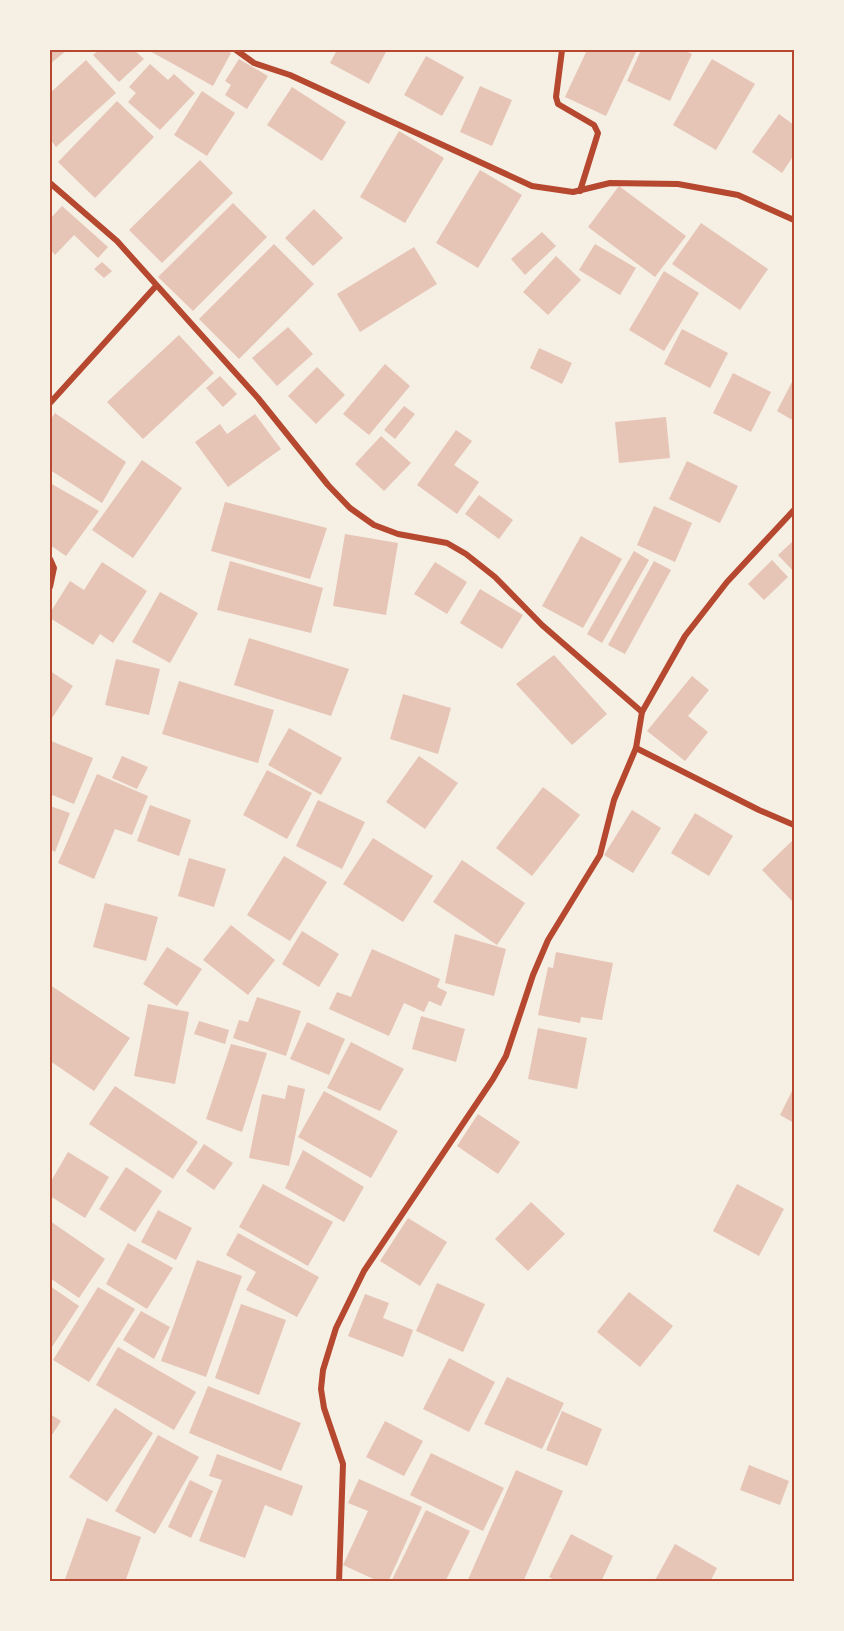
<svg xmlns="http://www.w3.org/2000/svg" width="844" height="1631" font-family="Commissioner,sans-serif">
<rect width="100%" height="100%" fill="#f6efe4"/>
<g fill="#e6c5b7">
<path d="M 50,50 L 67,50 L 50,64 Z"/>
<path d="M 99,50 L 134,50 L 144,59 L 119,82 L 93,55 Z"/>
<path d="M 148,50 L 225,50 L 231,53 L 213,86 Z"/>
<path d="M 337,50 L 387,50 L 369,84 L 330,63 Z"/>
<path d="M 587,50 L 637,50 L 606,116 L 565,97 Z"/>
<path d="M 641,50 L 684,50 L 692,54 L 670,101 L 627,81 Z"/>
<path d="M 426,56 L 464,77 L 442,116 L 404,95 Z"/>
<path d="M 239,59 L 268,76 L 247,109 L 225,95 L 231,85 L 225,81 Z"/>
<path d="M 712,59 L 755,84 L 716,150 L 673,125 Z"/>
<path d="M 86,60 L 116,93 L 56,147 L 50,139 L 50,93 Z"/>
<path d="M 150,64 L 168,80 L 174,74 L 195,93 L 160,130 L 128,102 L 136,93 L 129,87 Z"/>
<path d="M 480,86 L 512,100 L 492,146 L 460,132 Z"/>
<path d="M 292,87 L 346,122 L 322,161 L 267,125 Z"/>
<path d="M 202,91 L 235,113 L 207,156 L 174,135 Z"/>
<path d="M 117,101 L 154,137 L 95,198 L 58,162 Z"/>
<path d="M 779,114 L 794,125 L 794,155 L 782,173 L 752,152 Z"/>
<path d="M 399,131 L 444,158 L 405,223 L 360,197 Z"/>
<path d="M 200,160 L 233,193 L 162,263 L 129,230 Z"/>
<path d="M 480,170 L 522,195 L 478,268 L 436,243 Z"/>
<path d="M 619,186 L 686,236 L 655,277 L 588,227 Z"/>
<path d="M 233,203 L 267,237 L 193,311 L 158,277 Z"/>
<path d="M 62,206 L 108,247 L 98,258 L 74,235 L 55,255 L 50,249 L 50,219 Z"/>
<path d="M 314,209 L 343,238 L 313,266 L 285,238 Z"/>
<path d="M 701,223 L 768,269 L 740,310 L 672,264 Z"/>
<path d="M 542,232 L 556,246 L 525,275 L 511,259 Z"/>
<path d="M 274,244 L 314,284 L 239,359 L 199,319 Z"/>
<path d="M 595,244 L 636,268 L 620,295 L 579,270 Z"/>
<path d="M 414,247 L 437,284 L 360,332 L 337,294 Z"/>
<path d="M 556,256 L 581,280 L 548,315 L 523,292 Z"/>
<path d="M 102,262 L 112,271 L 104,278 L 94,269 Z"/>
<path d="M 664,271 L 699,293 L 664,351 L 629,330 Z"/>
<path d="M 288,327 L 313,354 L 277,386 L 252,358 Z"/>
<path d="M 682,329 L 728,353 L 710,388 L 664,364 Z"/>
<path d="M 179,335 L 214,373 L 143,439 L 107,402 Z"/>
<path d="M 539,348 L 572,363 L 562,384 L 530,368 Z"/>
<path d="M 385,364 L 410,386 L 369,435 L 343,414 Z"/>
<path d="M 317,367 L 345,395 L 316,424 L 288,396 Z"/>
<path d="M 733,373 L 771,392 L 751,432 L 713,413 Z"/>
<path d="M 220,376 L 237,394 L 223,407 L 206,388 Z"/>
<path d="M 794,378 L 794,421 L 777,411 Z"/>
<path d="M 404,406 L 415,414 L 395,439 L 384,430 Z"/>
<path d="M 55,413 L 126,462 L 102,503 L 50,470 L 50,420 Z"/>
<path d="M 255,414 L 281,449 L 228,487 L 195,442 L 220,424 L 227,434 Z"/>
<path d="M 666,417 L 670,458 L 619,463 L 615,422 Z"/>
<path d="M 456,430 L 472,441 L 454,465 L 479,482 L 457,514 L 417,485 Z"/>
<path d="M 381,436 L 411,463 L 384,491 L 355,464 Z"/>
<path d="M 142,460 L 182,488 L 133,558 L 92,530 Z"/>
<path d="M 687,461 L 738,486 L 720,523 L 669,499 Z"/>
<path d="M 50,483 L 99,511 L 66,556 L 50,545 Z"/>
<path d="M 479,495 L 513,520 L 499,539 L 465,514 Z"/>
<path d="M 225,502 L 327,528 L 310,579 L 211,551 Z"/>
<path d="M 654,506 L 692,523 L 675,562 L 637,545 Z"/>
<path d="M 345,534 L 398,543 L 386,615 L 333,606 Z"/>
<path d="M 581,536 L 622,559 L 583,628 L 542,606 Z"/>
<path d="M 792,542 L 794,544 L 794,572 L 778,555 Z"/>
<path d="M 634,551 L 649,560 L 602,643 L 587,634 Z"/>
<path d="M 772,560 L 788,577 L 764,600 L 748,584 Z"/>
<path d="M 230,561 L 323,588 L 311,633 L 217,610 Z"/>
<path d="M 654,561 L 671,570 L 625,654 L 608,645 Z"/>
<path d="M 102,562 L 147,591 L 113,643 L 100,634 L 93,645 L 50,618 L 50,613 L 70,581 L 84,590 Z"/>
<path d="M 435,562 L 467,582 L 447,614 L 414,594 Z"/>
<path d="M 480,589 L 523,615 L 502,649 L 460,623 Z"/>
<path d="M 160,592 L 198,613 L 170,663 L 132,642 Z"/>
<path d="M 249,638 L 349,669 L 331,716 L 234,685 Z"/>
<path d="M 554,655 L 607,714 L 572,745 L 516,684 Z"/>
<path d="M 116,659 L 160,669 L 149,715 L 105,705 Z"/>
<path d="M 50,671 L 73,686 L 50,721 Z"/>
<path d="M 692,676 L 709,690 L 688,716 L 708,732 L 685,761 L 647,731 Z"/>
<path d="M 179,681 L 274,710 L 258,763 L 162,734 Z"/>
<path d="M 403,694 L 451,708 L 438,754 L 390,739 Z"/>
<path d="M 289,728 L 342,758 L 321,795 L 268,765 Z"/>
<path d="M 51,741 L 93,758 L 74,804 L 50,794 Z"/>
<path d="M 122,756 L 148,767 L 137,789 L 112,778 Z"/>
<path d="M 419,756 L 458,783 L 425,829 L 386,802 Z"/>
<path d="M 267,770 L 312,793 L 287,839 L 243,815 Z"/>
<path d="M 97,774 L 148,796 L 132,835 L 115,829 L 94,879 L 58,863 Z"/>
<path d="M 543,787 L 580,815 L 532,876 L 496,848 Z"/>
<path d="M 318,800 L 365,822 L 342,869 L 296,846 Z"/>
<path d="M 150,805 L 191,820 L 179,856 L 137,841 Z"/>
<path d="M 50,806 L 70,813 L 55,852 L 50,849 Z"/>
<path d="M 632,810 L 661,828 L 633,873 L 604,855 Z"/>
<path d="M 695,813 L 733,836 L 709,876 L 671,853 Z"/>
<path d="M 373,838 L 433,876 L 403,922 L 343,884 Z"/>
<path d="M 794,839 L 794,903 L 762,870 Z"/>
<path d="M 284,856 L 327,882 L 290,941 L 247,915 Z"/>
<path d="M 189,858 L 226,869 L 214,907 L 178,896 Z"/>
<path d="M 462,860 L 525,903 L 497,945 L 433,902 Z"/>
<path d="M 105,903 L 158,917 L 146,961 L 93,947 Z"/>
<path d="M 231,925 L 275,960 L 248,995 L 203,960 Z"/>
<path d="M 302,931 L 339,954 L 319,987 L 282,964 Z"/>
<path d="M 455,934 L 506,949 L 494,996 L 445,983 Z"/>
<path d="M 167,947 L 202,969 L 177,1006 L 143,984 Z"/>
<path d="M 372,949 L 440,979 L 437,987 L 447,992 L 441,1006 L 429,1001 L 424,1012 L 404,1003 L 389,1036 L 329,1009 L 337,992 L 351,997 Z"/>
<path d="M 556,952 L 613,963 L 602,1020 L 581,1017 L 580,1023 L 538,1015 L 548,967 L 553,968 Z"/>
<path d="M 50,985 L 130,1038 L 94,1091 L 50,1061 Z"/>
<path d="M 257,997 L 301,1011 L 286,1056 L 233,1038 L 239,1020 L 248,1022 Z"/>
<path d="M 148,1004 L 189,1012 L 175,1084 L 134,1076 Z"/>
<path d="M 421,1016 L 465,1029 L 456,1062 L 412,1049 Z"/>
<path d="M 199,1021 L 229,1030 L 225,1044 L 194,1034 Z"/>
<path d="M 307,1022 L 345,1039 L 329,1075 L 290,1059 Z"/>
<path d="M 538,1028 L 587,1038 L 577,1089 L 528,1079 Z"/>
<path d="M 351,1042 L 404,1069 L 380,1111 L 327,1088 Z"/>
<path d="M 231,1044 L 267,1053 L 242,1132 L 206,1119 Z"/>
<path d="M 288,1085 L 305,1089 L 289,1166 L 249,1158 L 262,1094 L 285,1099 Z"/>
<path d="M 115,1086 L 198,1142 L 173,1179 L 89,1124 Z"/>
<path d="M 794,1087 L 794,1123 L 780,1115 Z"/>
<path d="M 324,1091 L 398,1131 L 371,1178 L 298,1137 Z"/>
<path d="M 478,1114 L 520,1142 L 498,1174 L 457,1146 Z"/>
<path d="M 204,1144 L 233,1163 L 214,1190 L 186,1171 Z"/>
<path d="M 303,1150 L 364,1187 L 344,1222 L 285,1188 Z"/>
<path d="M 68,1152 L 109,1177 L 85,1218 L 50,1196 L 50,1183 Z"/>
<path d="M 126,1167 L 162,1191 L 135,1232 L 99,1209 Z"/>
<path d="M 263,1184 L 333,1222 L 308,1266 L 239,1227 Z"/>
<path d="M 737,1184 L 784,1209 L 759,1256 L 713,1231 Z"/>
<path d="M 531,1202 L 565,1234 L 528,1271 L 495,1239 Z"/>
<path d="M 158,1210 L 192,1228 L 176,1260 L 141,1242 Z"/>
<path d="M 408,1218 L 447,1242 L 420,1286 L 380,1261 Z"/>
<path d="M 50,1221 L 105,1259 L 79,1298 L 50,1278 Z"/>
<path d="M 238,1233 L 319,1277 L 297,1317 L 246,1290 L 256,1272 L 226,1255 Z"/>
<path d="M 128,1243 L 173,1268 L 147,1309 L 106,1284 Z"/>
<path d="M 197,1260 L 242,1276 L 206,1377 L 161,1361 Z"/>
<path d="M 437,1283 L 485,1304 L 463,1352 L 416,1331 Z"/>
<path d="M 50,1286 L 79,1306 L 50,1350 Z"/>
<path d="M 98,1287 L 135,1309 L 89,1382 L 53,1360 Z"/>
<path d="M 629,1292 L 673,1326 L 640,1367 L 597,1332 Z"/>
<path d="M 365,1294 L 389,1303 L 383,1318 L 413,1330 L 403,1357 L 348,1336 Z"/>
<path d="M 241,1304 L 286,1320 L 259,1395 L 215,1378 Z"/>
<path d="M 141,1311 L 170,1327 L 154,1359 L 123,1340 Z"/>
<path d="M 118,1347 L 196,1392 L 174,1430 L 96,1385 Z"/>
<path d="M 449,1358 L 495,1382 L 469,1432 L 423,1409 Z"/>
<path d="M 507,1377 L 564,1403 L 542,1449 L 484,1424 Z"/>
<path d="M 208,1386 L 301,1423 L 281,1471 L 189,1433 Z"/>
<path d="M 115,1408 L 153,1433 L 107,1502 L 69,1477 Z"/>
<path d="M 562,1411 L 602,1429 L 587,1466 L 546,1450 Z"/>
<path d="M 50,1414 L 61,1421 L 50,1438 Z"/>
<path d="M 385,1421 L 423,1441 L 404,1476 L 366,1457 Z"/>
<path d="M 158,1435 L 199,1457 L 155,1534 L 115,1511 Z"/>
<path d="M 431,1453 L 504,1488 L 483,1531 L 410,1495 Z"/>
<path d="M 217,1454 L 303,1486 L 292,1516 L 265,1505 L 245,1558 L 199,1541 L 222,1480 L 209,1476 Z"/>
<path d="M 749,1465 L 789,1481 L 780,1505 L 740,1490 Z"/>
<path d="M 516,1470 L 563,1491 L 523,1582 L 467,1582 Z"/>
<path d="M 359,1479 L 422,1507 L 388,1582 L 380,1582 L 343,1565 L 368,1511 L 348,1503 Z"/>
<path d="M 190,1480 L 213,1491 L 191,1538 L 168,1527 Z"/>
<path d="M 426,1510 L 470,1531 L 445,1582 L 391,1582 Z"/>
<path d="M 87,1518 L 141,1537 L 125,1582 L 64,1582 Z"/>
<path d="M 571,1534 L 613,1556 L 601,1582 L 559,1582 L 549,1577 Z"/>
<path d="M 675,1544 L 717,1568 L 710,1582 L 654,1582 Z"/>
</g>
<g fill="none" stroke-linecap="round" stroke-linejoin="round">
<g stroke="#b5482f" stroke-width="6">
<path d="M 236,50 L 254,63 L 290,75 L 532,186 L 573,192 L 610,183 L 678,184 L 738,195 L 794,220"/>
<path d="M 562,50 L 556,97 L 558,104 L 594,125 L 598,133 L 580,191"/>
<path d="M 50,183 L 117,241 L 258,398 L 328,485 L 350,508 L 374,525 L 398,534 L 447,543 L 466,554 L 495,577 L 542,625 L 642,712"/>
<path d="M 50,403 L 156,286"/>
<path d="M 50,559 L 54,568 L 50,587"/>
<path d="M 636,748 L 759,810 L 794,825"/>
<path d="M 339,1582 L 343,1464 L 324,1408 L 321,1389 L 323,1370 L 336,1328 L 364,1271 L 493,1079 L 506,1056 L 533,975 L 548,940 L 600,855 L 614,800 L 636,748 L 642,712 L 685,636 L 727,582 L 794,510"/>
</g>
</g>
<rect width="844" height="1631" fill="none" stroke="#f6efe4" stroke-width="102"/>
<rect x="51" y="51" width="742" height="1529" fill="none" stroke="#b5482f" stroke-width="2"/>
</svg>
